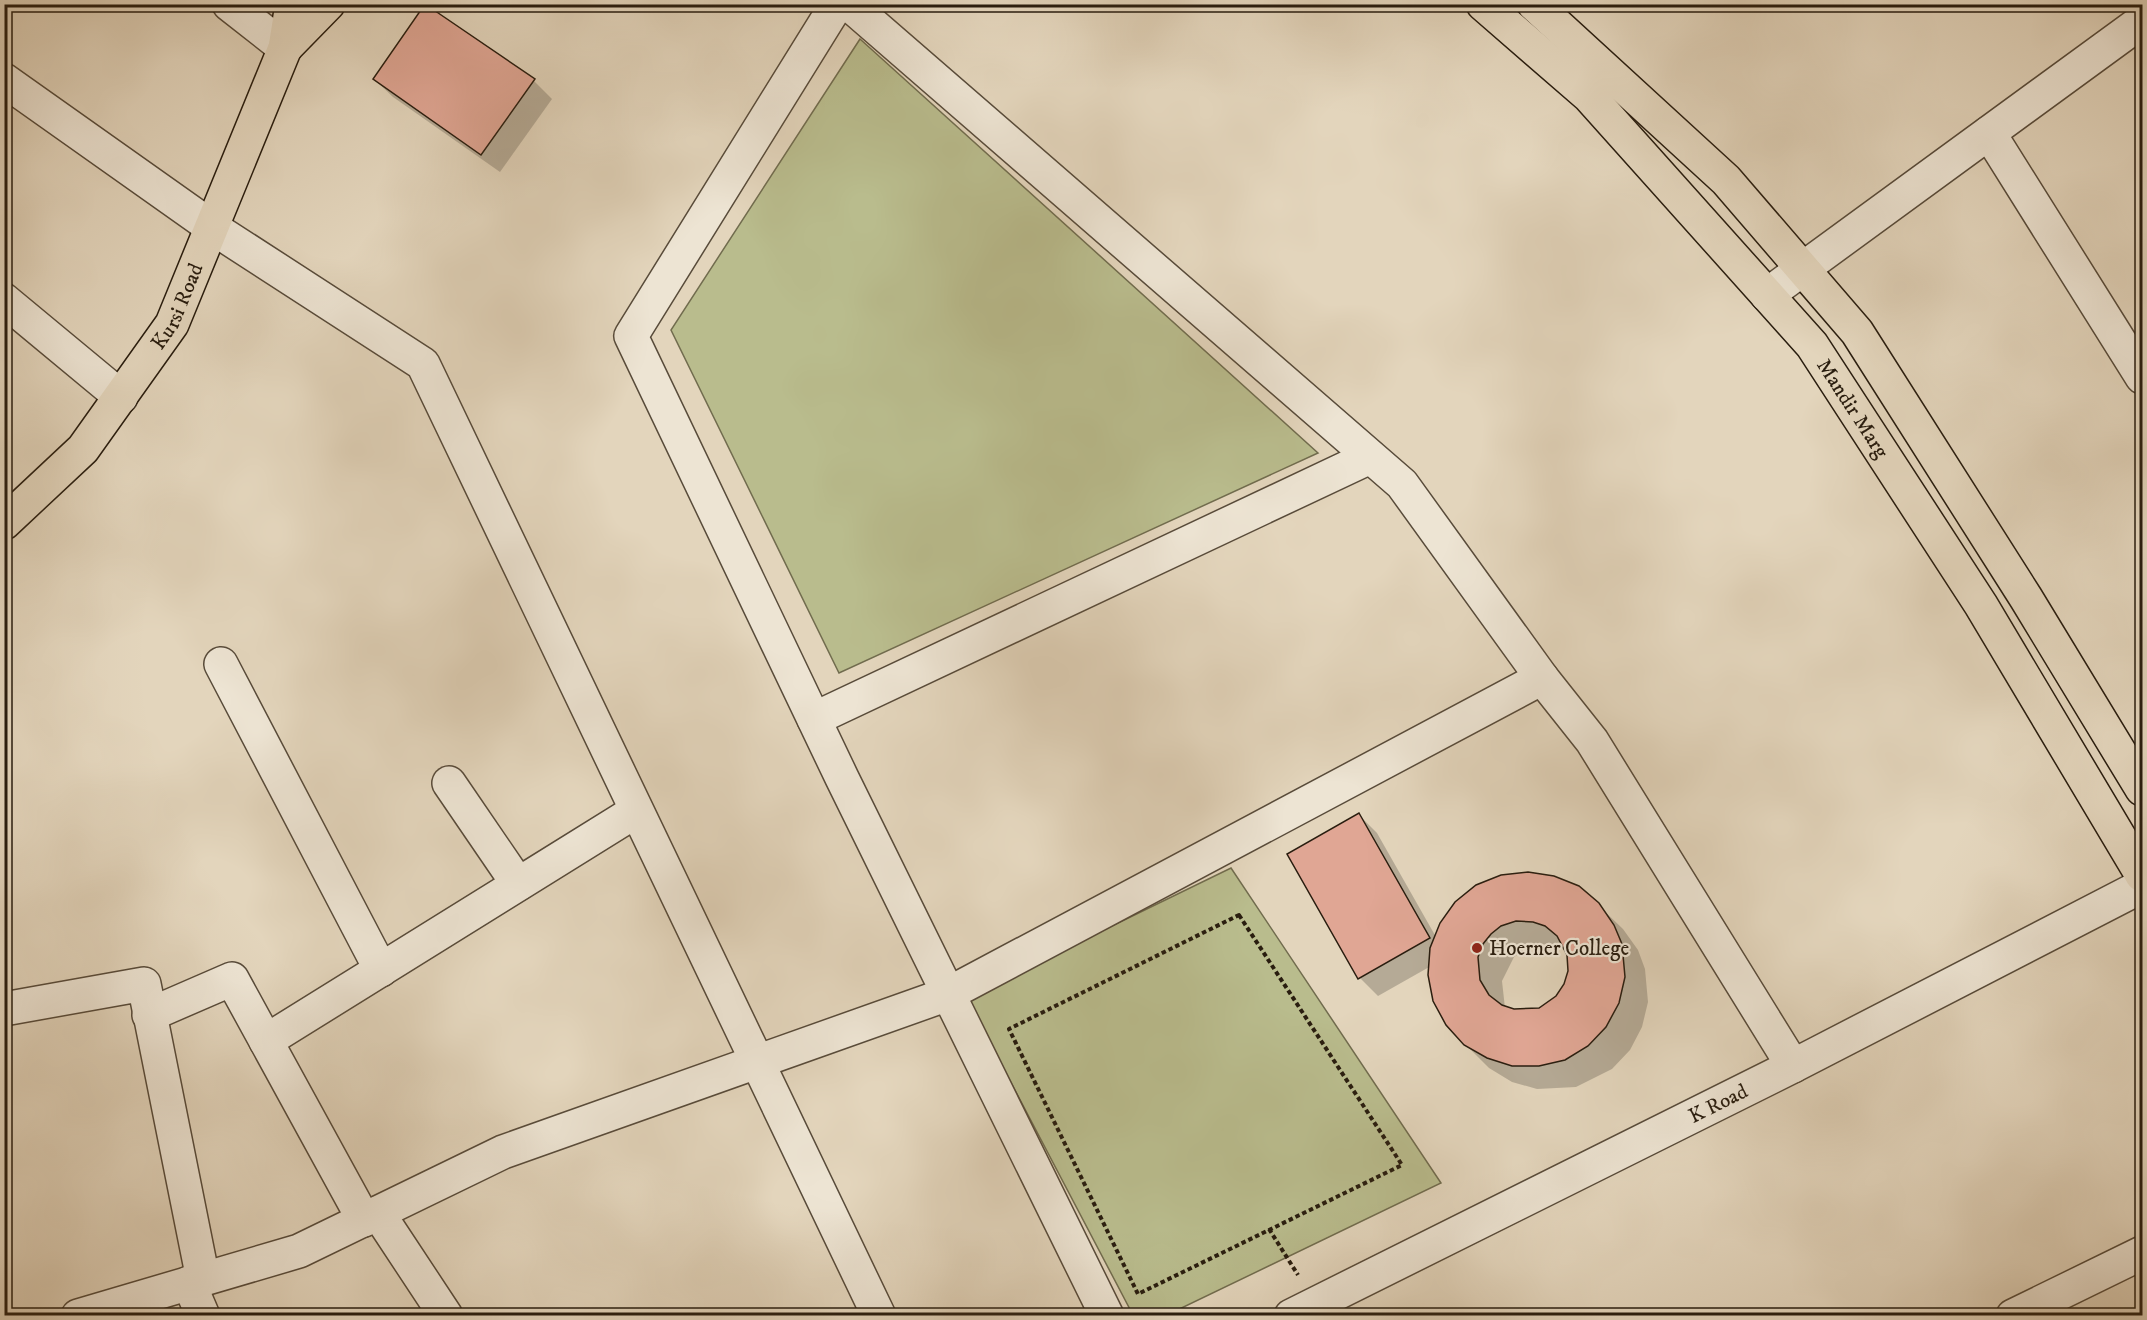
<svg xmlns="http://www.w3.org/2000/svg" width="2147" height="1320" font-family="'IM FELL DW Pica',serif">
<rect width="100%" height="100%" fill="#e3d5bc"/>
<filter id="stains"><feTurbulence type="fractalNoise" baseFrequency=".00333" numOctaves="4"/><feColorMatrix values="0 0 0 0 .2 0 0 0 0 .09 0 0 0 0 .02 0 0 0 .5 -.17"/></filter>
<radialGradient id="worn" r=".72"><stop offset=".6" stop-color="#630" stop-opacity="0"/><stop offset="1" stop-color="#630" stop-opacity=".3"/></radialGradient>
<g fill="#b9bc8d" stroke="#716c4e" stroke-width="1.5">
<path d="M 860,39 L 1318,453 L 839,673 L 671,330 Z"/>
<path d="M 1231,868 L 1441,1183 L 1167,1315 L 1133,1315 L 966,997 Z"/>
</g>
<g fill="#0003" fill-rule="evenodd">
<path d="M 374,79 L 534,81 L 552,99 L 500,172 L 393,97 Z"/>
<path d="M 1359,815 L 1377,833 L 1436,937 L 1598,905 L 1623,929 L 1638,950 L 1645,969 L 1648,1002 L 1642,1027 L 1630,1050 L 1612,1069 L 1576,1087 L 1537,1089 L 1512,1082 L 1489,1068 L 1465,1044 L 1431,966 L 1378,996 L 1360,978 ZM 1541,944 L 1565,948 L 1569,971 L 1563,989 L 1551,1002 L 1539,1009 L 1514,1011 L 1505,1008 L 1502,981 L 1514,957 L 1525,950 Z"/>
</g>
<g fill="#e0a694" stroke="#291d0f" stroke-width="1.5" fill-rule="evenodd">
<path d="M 425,4 L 535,79 L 481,155 L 373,79 Z"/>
<path d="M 1359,813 L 1430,938 L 1358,979 L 1287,854 Z"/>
<path d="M 1528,872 L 1554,876 L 1579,886 L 1599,903 L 1614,925 L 1622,944 L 1625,977 L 1619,1003 L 1606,1027 L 1588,1046 L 1565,1060 L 1539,1066 L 1512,1066 L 1487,1058 L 1464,1045 L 1446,1025 L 1433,1001 L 1428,975 L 1430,948 L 1440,923 L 1455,902 L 1476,885 L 1501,875 ZM 1516,921 L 1533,922 L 1545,926 L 1557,936 L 1567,955 L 1568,971 L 1564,984 L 1556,996 L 1539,1008 L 1514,1009 L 1502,1005 L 1489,995 L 1480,980 L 1478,957 L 1483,944 L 1491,934 L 1501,926 Z"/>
</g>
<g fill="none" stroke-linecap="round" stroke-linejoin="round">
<defs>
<g id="minor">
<path d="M 229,4 L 285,48"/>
<path d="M 837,4 L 631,336 L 842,778 L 1107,1316"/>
<path d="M 849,4 L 1402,484 L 1542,678 L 1592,741 L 1793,1066"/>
<path d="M 4,80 L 213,228 L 423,364 L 879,1316"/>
<path d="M 1989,133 L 2142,377"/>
<path d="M 1767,295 L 2142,21"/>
<path d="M 4,300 L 121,397"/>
<path d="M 221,664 L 381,970"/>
<path d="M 814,719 L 1370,457"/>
<path d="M 449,783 L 518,884"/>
<path d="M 4,1009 L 144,984 L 203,1279"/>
<path d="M 149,1015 L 232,979 L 364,1220"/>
<path d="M 266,1041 L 636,811"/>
<path d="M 378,1213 L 446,1316"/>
<path d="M 189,1283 L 203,1316"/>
<path d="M 78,1316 L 299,1251 L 503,1152 L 948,994 L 1542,678"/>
<path id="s1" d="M 1291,1316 L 1793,1066 L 2142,886"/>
<path d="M 2013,1316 L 2142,1253"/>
</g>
<g id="major">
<path id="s2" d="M 1483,4 L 1589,96 L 1812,345 L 1981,605 L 2142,875"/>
<path d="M 1534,4 L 1726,180 L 1857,332 L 2026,598 L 2142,789"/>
<path d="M 285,48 L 328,4"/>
<path id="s3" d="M 4,523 L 83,449 L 172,324 L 285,48 L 292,4"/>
</g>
</defs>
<use href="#minor" stroke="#584b3a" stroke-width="36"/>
<use href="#major" stroke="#291d0f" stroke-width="36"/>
<g stroke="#291d0f" stroke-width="4" stroke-dasharray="4.5 3" stroke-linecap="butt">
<path d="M 1239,915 L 1402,1165 L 1138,1294 L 1009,1029 Z"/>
<path d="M 1269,1229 L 1298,1275"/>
</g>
<use href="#minor" stroke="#ede4d3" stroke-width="33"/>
<use href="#major" stroke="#e3d5bc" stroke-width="33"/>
</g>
<circle fill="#8f2418" stroke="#ede4d3" stroke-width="2" cx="1477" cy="948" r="6"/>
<g text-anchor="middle" stroke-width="4.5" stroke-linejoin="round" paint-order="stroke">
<g font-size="21" fill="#291d0f" stroke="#ede4d3">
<text dy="7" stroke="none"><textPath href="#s3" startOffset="280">Kursi Road</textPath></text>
<text dy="7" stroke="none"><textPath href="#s2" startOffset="550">Mandir Marg</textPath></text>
<text dy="7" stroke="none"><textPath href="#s1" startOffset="477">K Road</textPath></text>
</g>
<g font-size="21" fill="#291d0f" stroke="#ede4d3" text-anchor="start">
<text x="1489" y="955">Hoerner College</text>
</g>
</g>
<rect width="2147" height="1320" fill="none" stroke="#e3d5bc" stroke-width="24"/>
<rect x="6" y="6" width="2135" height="1308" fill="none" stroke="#291d0f" stroke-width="3"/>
<rect x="12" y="12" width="2123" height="1296" fill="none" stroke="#291d0f" stroke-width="1.5"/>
<rect width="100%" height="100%" filter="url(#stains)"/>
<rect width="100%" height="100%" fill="url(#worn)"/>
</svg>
